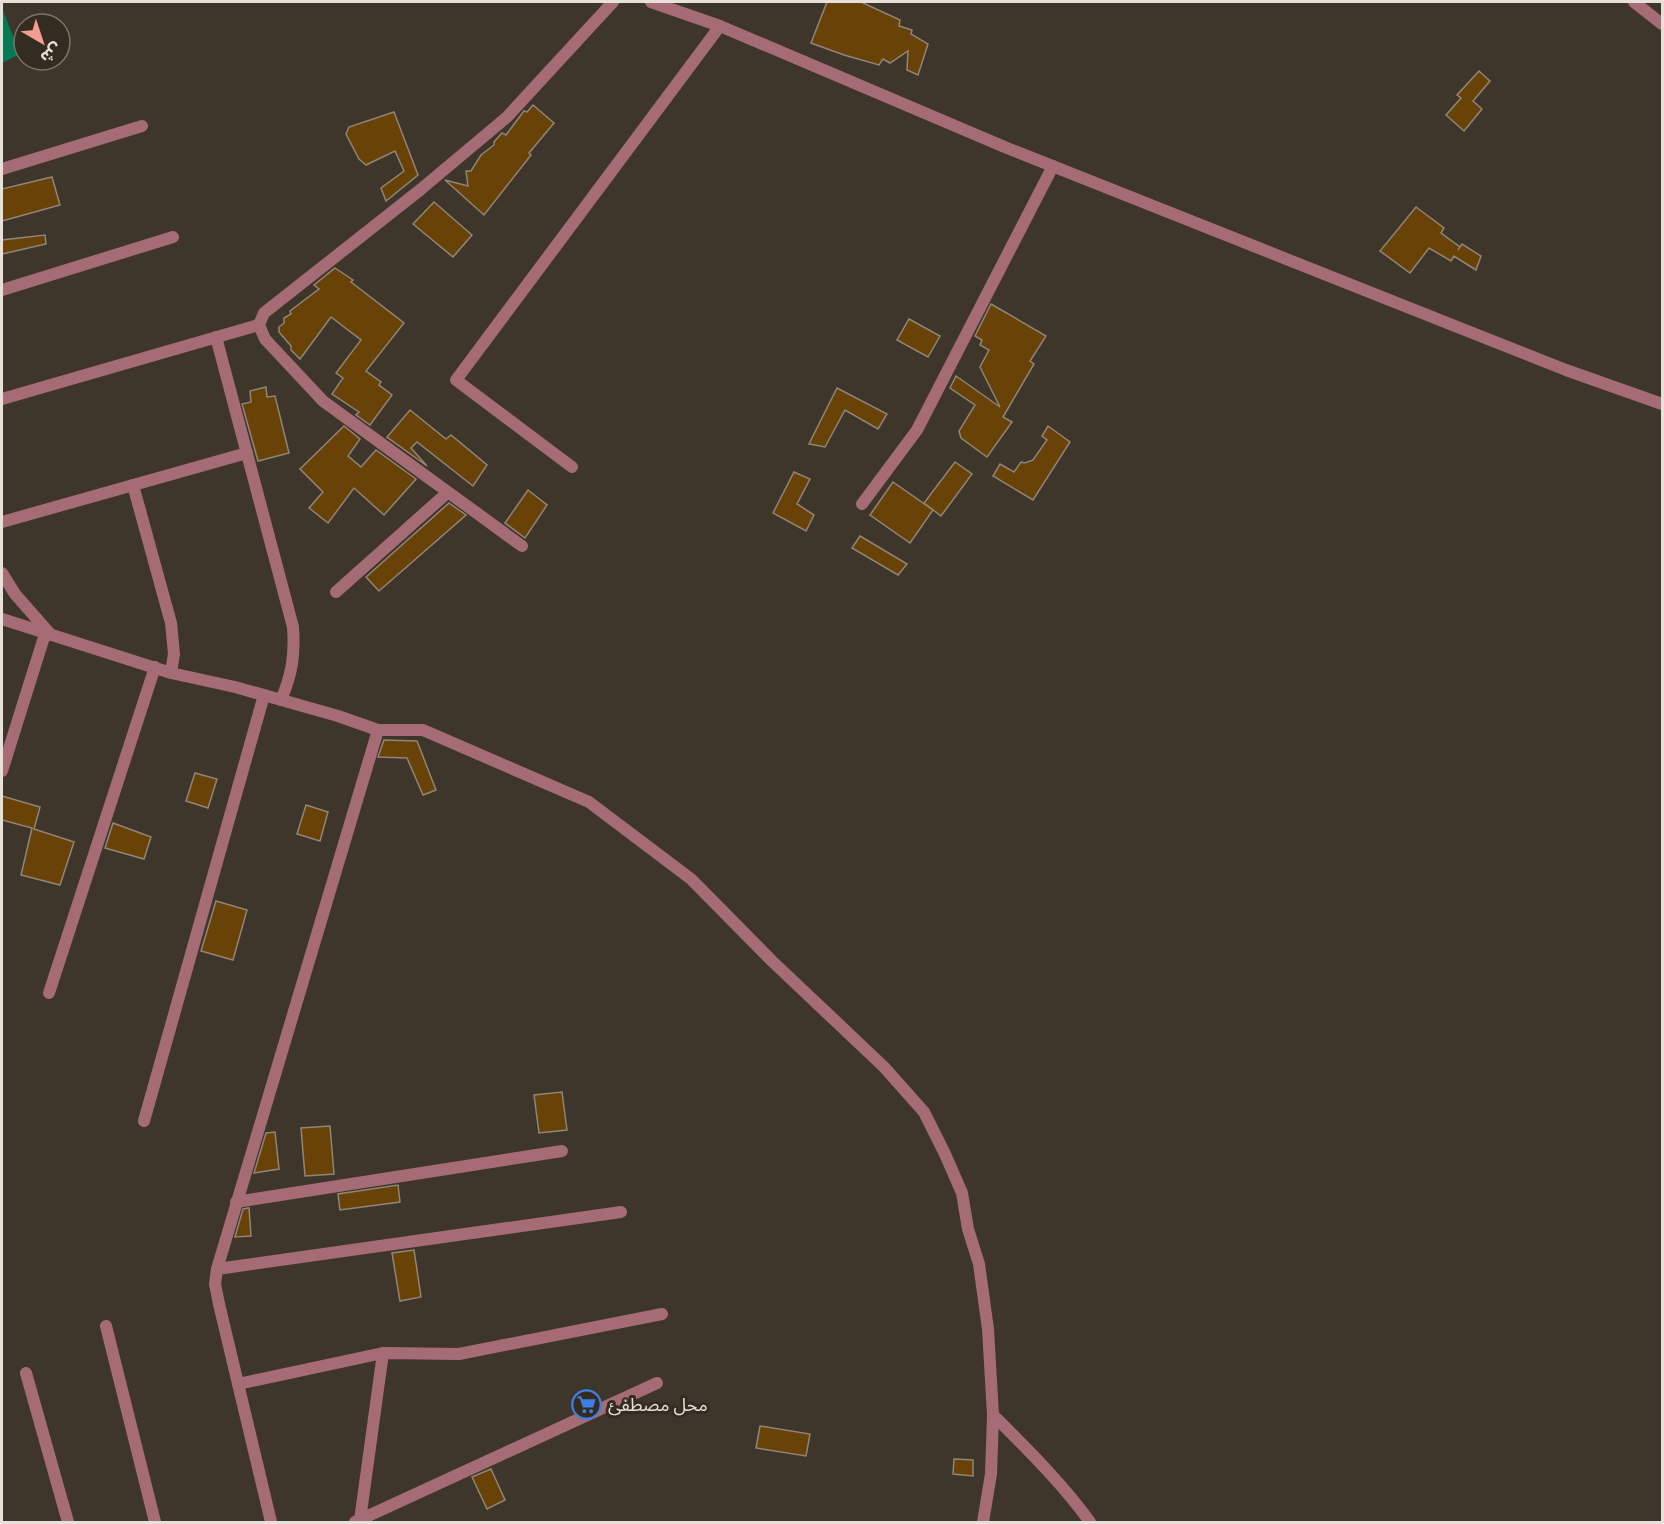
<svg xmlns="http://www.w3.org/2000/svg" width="1664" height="1524" font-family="'Roboto Condensed','Noto Sans Arabic',sans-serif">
<rect width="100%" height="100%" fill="#3f362b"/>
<path fill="#077956" d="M 2,8 L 20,54 L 2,63 Z"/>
<g fill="#684207" stroke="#908578" stroke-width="1.5">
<path d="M 827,2 L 861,2 L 900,20 L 899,26 L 912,30 L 911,34 L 928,44 L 918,75 L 907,70 L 908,51 L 890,63 L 883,59 L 879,65 L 844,55 L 811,43 Z"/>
<path d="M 1479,71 L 1490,81 L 1473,101 L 1482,109 L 1464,131 L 1446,115 L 1461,98 L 1457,95 Z"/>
<path d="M 533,105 L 554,123 L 529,153 L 531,155 L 484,215 L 445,180 L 468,186 L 466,171 L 471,171 L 481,155 L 494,145 L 494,142 L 502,133 L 506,135 L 524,111 L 527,112 Z"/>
<path d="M 394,112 L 418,175 L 386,201 L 381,188 L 404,171 L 395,151 L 366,165 L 359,159 L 346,134 L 349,127 Z"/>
<path d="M 52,177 L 60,205 L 2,221 L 2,189 Z"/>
<path d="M 434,202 L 472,235 L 453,257 L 413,224 Z"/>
<path d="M 1416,207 L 1444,228 L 1441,233 L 1460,247 L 1458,250 L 1462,244 L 1481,256 L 1476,270 L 1454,256 L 1451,261 L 1429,248 L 1410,273 L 1380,251 Z"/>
<path d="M 45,235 L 46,244 L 2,254 L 2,240 Z"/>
<path d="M 335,268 L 353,280 L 351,282 L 404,323 L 366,371 L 381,382 L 379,385 L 392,395 L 370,425 L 356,415 L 359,412 L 332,394 L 343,378 L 336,373 L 361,340 L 331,317 L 300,359 L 291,350 L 291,346 L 279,332 L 279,327 L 284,323 L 284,318 L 291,314 L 290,311 L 319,289 L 314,285 Z"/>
<path d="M 991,304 L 1046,336 L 1030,361 L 1034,364 L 1003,417 L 1012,422 L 987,457 L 961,438 L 959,431 L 975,405 L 950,388 L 956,376 L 1000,407 L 980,367 L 989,350 L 980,345 L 982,340 L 975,336 Z"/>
<path d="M 909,319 L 940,336 L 928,357 L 897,340 Z"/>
<path d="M 266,387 L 267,397 L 275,396 L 289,453 L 258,461 L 242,404 L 251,402 L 250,391 Z"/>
<path d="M 837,388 L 887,414 L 878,429 L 845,410 L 825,447 L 809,444 Z"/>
<path d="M 410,410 L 446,439 L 451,435 L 487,465 L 473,486 L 417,442 L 411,448 L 427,466 L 387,437 Z"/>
<path d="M 344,426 L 360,439 L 348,456 L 361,467 L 376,450 L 416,479 L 384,515 L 354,488 L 328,523 L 309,508 L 323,492 L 300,469 Z"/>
<path d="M 1048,426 L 1070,442 L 1033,500 L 993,476 L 1000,464 L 1014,472 L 1021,462 L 1025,463 L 1033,460 L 1047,440 L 1042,436 Z"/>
<path d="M 955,462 L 972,474 L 941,516 L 924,503 Z"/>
<path d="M 794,472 L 810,479 L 797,504 L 814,515 L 806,531 L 773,513 Z"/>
<path d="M 893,482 L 933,510 L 910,543 L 870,515 Z"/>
<path d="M 528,490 L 547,505 L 525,538 L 505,523 Z"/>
<path d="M 449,503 L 466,515 L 379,591 L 366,577 Z"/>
<path d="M 860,536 L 907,564 L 898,575 L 852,548 Z"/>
<path d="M 384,740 L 417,741 L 436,790 L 423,795 L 407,758 L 378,757 Z"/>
<path d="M 195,773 L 217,779 L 208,808 L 186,801 Z"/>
<path d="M 2,796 L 40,807 L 34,829 L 74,842 L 60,885 L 21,875 L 32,828 L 2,820 Z"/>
<path d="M 306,805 L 328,812 L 320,841 L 297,834 Z"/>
<path d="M 113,823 L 151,837 L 144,859 L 105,848 Z"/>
<path d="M 216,901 L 247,910 L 233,960 L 201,951 Z"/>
<path d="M 562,1092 L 567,1130 L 539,1133 L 534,1095 Z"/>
<path d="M 330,1126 L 334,1174 L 305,1176 L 301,1128 Z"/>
<path d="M 275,1132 L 279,1169 L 254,1173 L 266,1133 Z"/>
<path d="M 398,1185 L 400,1202 L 340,1210 L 338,1194 Z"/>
<path d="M 249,1208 L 251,1236 L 235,1237 L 243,1209 Z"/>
<path d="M 414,1250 L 421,1297 L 400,1301 L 392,1253 Z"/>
<path d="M 760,1426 L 810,1434 L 806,1456 L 756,1448 Z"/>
<path d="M 954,1459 L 973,1460 L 973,1476 L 953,1474 Z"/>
<path d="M 491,1469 L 505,1500 L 487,1509 L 472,1477 Z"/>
</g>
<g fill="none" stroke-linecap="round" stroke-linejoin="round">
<g stroke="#a66c76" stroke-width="12">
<path d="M 651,2 L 720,26 L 1007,148 L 1470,332 L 1566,370 L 1662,404"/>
<path d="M 1634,2 L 1662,24"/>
<path d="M 2,169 L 142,126"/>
<path d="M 2,290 L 173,237"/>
<path d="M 216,337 L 293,627 C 295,656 292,674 281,700"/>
<path d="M 2,399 L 259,325"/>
<path d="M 572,467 L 456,380 L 720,26"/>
<path d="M 133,485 L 171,623 L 174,654 L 171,673"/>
<path d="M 862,504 L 917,430 L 1053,166"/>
<path d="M 2,522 L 247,453"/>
<path d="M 522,546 L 323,401 L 265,339 L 259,325 L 264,313 L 420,190 L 507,117 L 613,2"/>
<path d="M 2,573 L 15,594 L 51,635"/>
<path d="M 336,592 L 447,493"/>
<path d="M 2,619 L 171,673 L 235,687 L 338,716 L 378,730 L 423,730 L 589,802 L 691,879 L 772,961 L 884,1067 L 924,1112 L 945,1154 L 962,1193 L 968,1229 L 979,1264 L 988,1329 L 993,1415 L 991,1474 L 983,1522"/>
<path d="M 2,771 L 45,634"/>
<path d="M 49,993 L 155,667"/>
<path d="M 144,1121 L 264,695"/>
<path d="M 236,1202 L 562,1151"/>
<path d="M 217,1269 L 621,1212"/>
<path d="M 106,1326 L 155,1522"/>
<path d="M 26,1373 L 68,1522"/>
<path d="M 238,1384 L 383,1353 L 459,1354 L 662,1314"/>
<path d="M 993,1415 C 1027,1449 1062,1483 1090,1522"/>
<path d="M 360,1520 L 383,1353"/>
<path d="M 271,1522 L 219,1304 L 215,1284 L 217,1269 L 378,730"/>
<path d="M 355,1522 L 657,1383"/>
</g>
</g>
<defs>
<symbol id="supermarket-ring" viewBox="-11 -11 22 22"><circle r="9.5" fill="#352c21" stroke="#3f7fe0" stroke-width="1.5"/><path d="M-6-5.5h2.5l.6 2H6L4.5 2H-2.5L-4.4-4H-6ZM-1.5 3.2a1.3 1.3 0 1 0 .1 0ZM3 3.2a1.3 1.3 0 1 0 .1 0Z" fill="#3f7fe0"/></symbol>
</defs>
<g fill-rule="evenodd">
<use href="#supermarket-ring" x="570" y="1388" width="33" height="33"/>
</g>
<g text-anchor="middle" stroke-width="6" stroke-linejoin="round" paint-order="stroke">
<g font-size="18" fill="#e7e1da" stroke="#352c21" text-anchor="start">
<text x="608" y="1411">محل مصطفئ</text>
</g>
</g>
<rect width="1664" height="1524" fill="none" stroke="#e7e1da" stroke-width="6"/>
<g transform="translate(42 42) rotate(141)"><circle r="28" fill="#352c21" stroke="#7c746b" stroke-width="1.5"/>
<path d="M0-4.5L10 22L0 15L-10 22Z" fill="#f59d90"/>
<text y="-9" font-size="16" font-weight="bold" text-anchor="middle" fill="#e7e1da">ش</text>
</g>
</svg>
